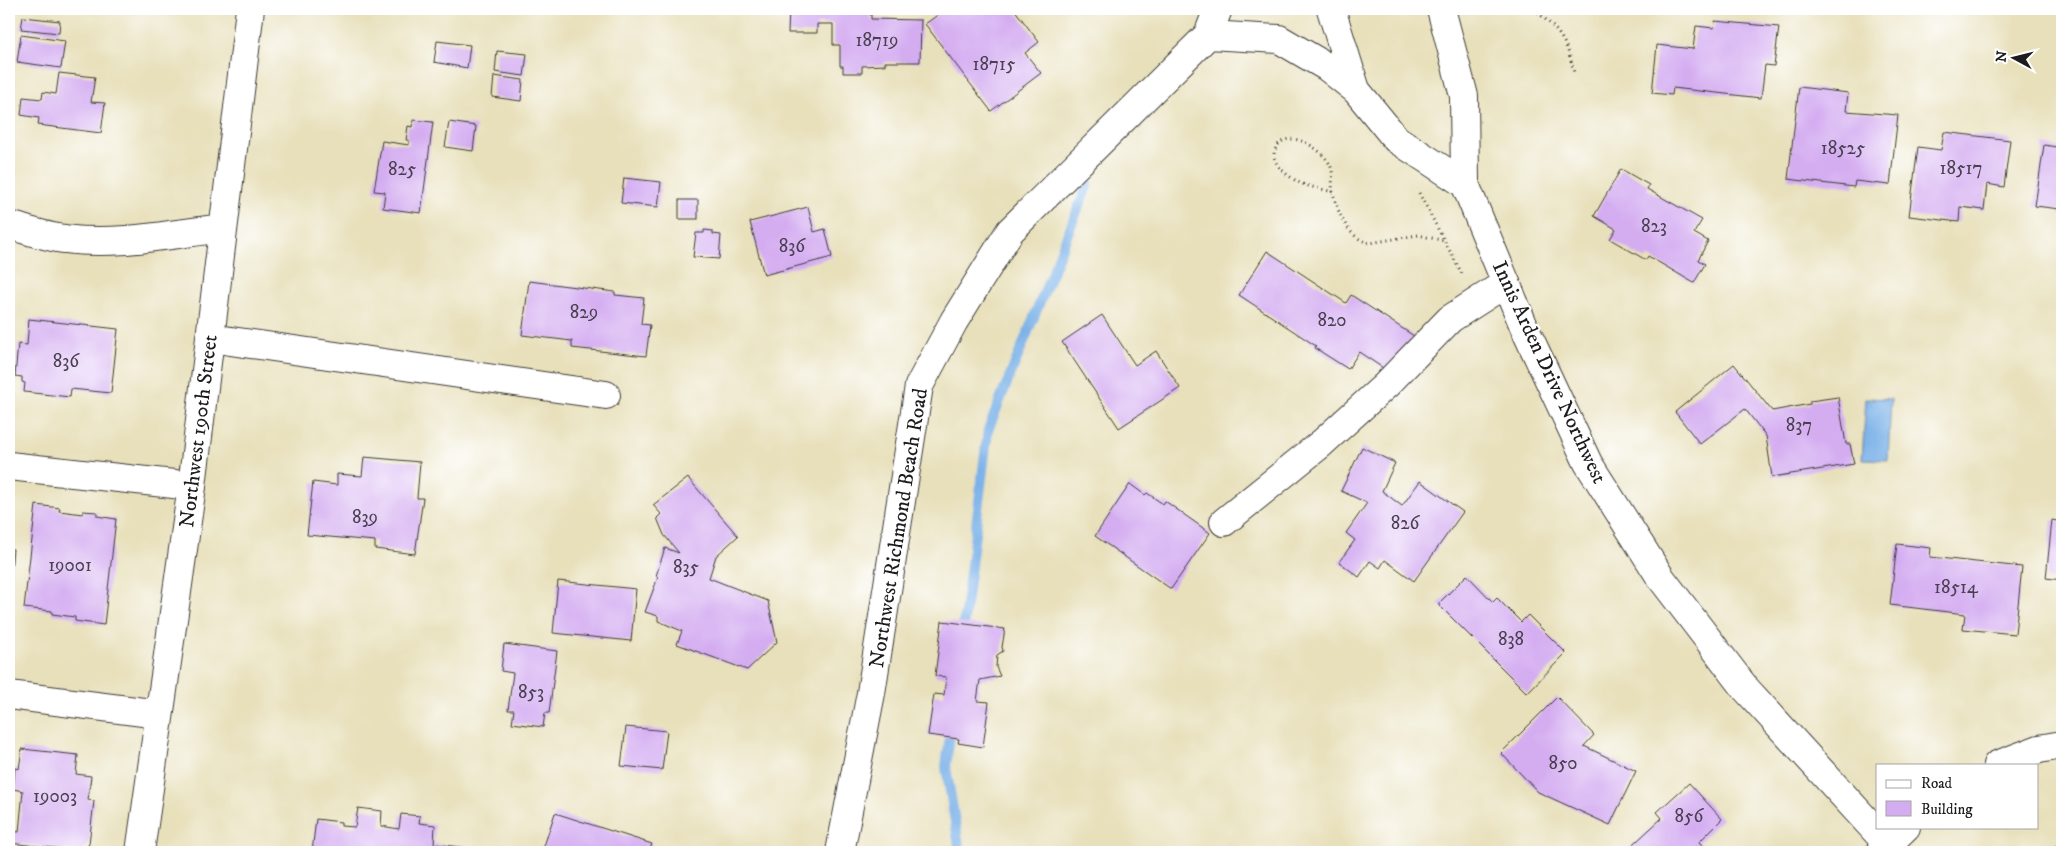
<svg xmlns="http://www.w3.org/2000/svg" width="2071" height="861" font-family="'IM FELL DW Pica',serif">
<rect width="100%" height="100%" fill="#fff"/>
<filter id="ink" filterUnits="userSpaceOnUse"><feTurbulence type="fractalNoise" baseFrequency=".02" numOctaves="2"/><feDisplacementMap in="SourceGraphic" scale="10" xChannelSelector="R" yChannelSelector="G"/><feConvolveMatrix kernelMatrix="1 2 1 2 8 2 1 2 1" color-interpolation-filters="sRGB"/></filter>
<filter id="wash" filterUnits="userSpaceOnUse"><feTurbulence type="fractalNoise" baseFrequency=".0096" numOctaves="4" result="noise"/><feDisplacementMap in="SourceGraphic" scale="20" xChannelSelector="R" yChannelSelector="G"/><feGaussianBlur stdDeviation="1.12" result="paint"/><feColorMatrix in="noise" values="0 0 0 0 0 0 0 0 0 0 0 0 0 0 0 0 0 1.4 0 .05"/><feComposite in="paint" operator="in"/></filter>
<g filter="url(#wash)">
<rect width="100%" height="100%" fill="#e8e0bb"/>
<path fill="#79b0e8" stroke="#4a6682" d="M 1866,398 L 1891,399 L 1888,460 L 1862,459 Z"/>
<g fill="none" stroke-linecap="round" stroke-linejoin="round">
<g stroke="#79b0e8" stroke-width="10">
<path d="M 962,637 L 988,430 L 1088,184"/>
<path d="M 951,726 L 946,767 L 960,852"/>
</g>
</g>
<g id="blocks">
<g fill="#d4adf1">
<path d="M 789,9 L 871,9 L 871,19 L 921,20 L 920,62 L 885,62 L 885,65 L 862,66 L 862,73 L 843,73 L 843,66 L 840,66 L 840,45 L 833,45 L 833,24 L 817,24 L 817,33 L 788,33 Z"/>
<path d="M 946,9 L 1014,9 L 1039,42 L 1025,53 L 1041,73 L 991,111 L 925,24 Z"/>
<path d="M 23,17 L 60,21 L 59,33 L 21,29 Z"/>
<path d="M 1715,21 L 1779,27 L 1774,66 L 1765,65 L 1761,98 L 1673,88 L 1672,95 L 1652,93 L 1657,45 L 1693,49 L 1696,26 L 1714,28 Z"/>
<path d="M 21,35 L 65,41 L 61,68 L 17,62 Z"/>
<path d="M 437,41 L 470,45 L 467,68 L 434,62 Z"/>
<path d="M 497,51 L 527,54 L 524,76 L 495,72 Z"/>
<path d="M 59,73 L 95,77 L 91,102 L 105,103 L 101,133 L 38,125 L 39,118 L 21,115 L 23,97 L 42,99 L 43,92 L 56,94 Z"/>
<path d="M 494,76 L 523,80 L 521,101 L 492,97 Z"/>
<path d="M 1799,87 L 1848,93 L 1846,111 L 1898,115 L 1890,185 L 1855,181 L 1854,187 L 1788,179 Z"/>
<path d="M 413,120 L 433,122 L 421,213 L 383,208 L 385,192 L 374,191 L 382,141 L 409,145 L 409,140 L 406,140 L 408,126 L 412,127 Z"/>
<path d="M 449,122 L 476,126 L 473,151 L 445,147 Z"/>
<path d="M 1944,132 L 2010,140 L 2004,187 L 1987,184 L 1984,210 L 1960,207 L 1959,222 L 1909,216 L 1918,147 L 1941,150 Z"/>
<path d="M 2044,145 L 2062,148 L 2062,214 L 2059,214 L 2060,209 L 2035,206 Z"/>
<path d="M 1621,169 L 1649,185 L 1647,189 L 1702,220 L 1694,233 L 1708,241 L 1698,260 L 1705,264 L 1694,283 L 1648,256 L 1646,260 L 1610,239 L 1616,229 L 1594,216 Z"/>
<path d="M 624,178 L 661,182 L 658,207 L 621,203 Z"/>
<rect x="679" y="200" width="19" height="19"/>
<path d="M 808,207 L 814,232 L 825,229 L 832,257 L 764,275 L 750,222 Z"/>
<path d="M 704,230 L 713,231 L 713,234 L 721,235 L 719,259 L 693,257 L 696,233 L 704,233 Z"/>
<path d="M 1267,251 L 1346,303 L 1351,295 L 1414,336 L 1389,372 L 1359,352 L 1348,369 L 1315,348 L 1316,346 L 1239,295 Z"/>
<path d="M 529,281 L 615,292 L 615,295 L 644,298 L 641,324 L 650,325 L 646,356 L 572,348 L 572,341 L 522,335 Z"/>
<path d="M 1102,315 L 1135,365 L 1156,351 L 1180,388 L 1119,428 L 1062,342 Z"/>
<path d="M 29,319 L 118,329 L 111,393 L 71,389 L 70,397 L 24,392 L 25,383 L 22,382 L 22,377 L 15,376 L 18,344 L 27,345 Z"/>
<path d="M 1734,364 L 1772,411 L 1810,404 L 1810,401 L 1838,397 L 1846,444 L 1850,444 L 1854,464 L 1772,477 L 1766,436 L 1745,409 L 1700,444 L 1675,412 Z"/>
<path d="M 1362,447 L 1395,463 L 1382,491 L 1402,506 L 1420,481 L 1463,512 L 1414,581 L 1385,560 L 1380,568 L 1370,561 L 1359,577 L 1339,562 L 1355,540 L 1346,533 L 1367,503 L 1341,491 Z"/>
<path d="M 364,457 L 420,462 L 417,498 L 423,498 L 415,554 L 375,549 L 375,541 L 307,535 L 313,482 L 337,485 L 337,474 L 362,476 Z"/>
<path d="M 688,478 L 738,536 L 716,556 L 709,578 L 768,601 L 777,642 L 747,670 L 677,644 L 682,631 L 658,621 L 658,616 L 645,612 L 658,577 L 656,576 L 665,548 L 679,553 L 664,535 L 657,518 L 661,514 L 653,505 Z"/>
<path d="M 1130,484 L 1145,495 L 1147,493 L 1163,504 L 1165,501 L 1210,533 L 1171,589 L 1095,536 Z"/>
<path d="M 36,505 L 60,508 L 59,511 L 83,514 L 83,511 L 97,512 L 97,516 L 116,519 L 104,625 L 75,621 L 75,617 L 52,614 L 52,611 L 24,608 Z"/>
<path d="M 2052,520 L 2062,522 L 2062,580 L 2046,578 Z"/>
<path d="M 1897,544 L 1931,548 L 1930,557 L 2022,567 L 2015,634 L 1963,629 L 1965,614 L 1890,605 Z"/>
<path d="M 9,549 L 13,549 L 10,584 L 9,584 Z"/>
<path d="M 1467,575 L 1493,602 L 1497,598 L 1521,622 L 1528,615 L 1566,653 L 1527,693 L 1438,604 Z"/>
<path d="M 558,581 L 636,589 L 631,641 L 553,633 Z"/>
<path d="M 942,621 L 1005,629 L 1002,647 L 1003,651 L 997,655 L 996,667 L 1000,676 L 980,680 L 977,701 L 989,702 L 983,747 L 958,743 L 959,739 L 928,735 L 934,694 L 944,695 L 946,677 L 935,676 Z"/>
<path d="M 504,644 L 557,651 L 549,713 L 545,713 L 543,727 L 512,723 L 514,710 L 508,710 L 513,673 L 501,671 Z"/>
<path d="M 1557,697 L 1594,735 L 1584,746 L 1636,771 L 1610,825 L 1538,792 L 1501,753 Z"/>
<path d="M 626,727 L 667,731 L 662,770 L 621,766 Z"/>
<path d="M 22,749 L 78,755 L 76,774 L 91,776 L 88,800 L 94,801 L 89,844 L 83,851 L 9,843 L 9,831 L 19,832 L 23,791 L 13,789 L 15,768 L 19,769 Z"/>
<path d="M 1689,783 L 1722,819 L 1699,842 L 1709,852 L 1625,852 L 1662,818 L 1657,812 Z"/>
<path d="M 358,808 L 382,811 L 381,826 L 399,829 L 401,814 L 420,816 L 419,823 L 435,825 L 434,844 L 487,850 L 486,852 L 312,852 L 316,819 L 341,822 L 341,826 L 355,827 Z"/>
<path d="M 555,813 L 652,844 L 649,852 L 542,852 Z"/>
<path d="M 2056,845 L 2062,846 L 2062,852 L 2054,852 Z"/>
</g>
</g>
</g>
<g filter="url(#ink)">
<use href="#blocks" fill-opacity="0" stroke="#3b3934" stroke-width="1"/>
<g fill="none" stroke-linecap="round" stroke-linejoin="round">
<defs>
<g id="minor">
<path d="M 1331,9 L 1356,90 L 1396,139 L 1465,184"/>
<path d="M 1441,9 L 1464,96 L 1465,184 L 1525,329 L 1588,463 L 1661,578 L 1746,689 L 1895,852"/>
<path d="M 9,225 C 27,230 46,237 65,239 C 117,246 172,234 223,228"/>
<path d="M 210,338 L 606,395"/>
<path d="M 9,466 L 192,486"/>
<path d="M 1224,522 L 1322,443 L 1386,385 L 1450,319 L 1506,283"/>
<path d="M 9,695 L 159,714"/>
<path d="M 1997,765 L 2039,749 L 2062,745"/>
<path d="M 140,852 L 192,486 L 250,9"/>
<path d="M 1880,852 L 1906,827"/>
</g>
<g id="major">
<path d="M 1208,35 L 1279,39 L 1327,67 L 1356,90"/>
<path d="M 840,852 L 871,693 L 919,386 L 954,321 L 1010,231 L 1208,35 L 1218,9"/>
</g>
</defs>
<use href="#minor" stroke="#3b3934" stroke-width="30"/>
<use href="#major" stroke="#3b3934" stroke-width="30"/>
<g stroke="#3b3934" stroke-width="3" stroke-dasharray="1 4" stroke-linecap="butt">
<path d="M 1534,9 C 1558,30 1567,39 1574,73"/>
<path d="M 1333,192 C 1322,189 1309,187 1300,183 C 1287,176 1265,160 1278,145 C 1292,128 1325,151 1331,167 C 1334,175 1331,185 1333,193 C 1338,213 1348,239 1370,243 L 1418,235 L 1445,241"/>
<path d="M 1419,193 L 1462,274"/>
</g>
<use href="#minor" stroke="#fff" stroke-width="28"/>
<use href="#major" stroke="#fff" stroke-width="28"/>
</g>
</g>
<g text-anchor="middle" stroke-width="4.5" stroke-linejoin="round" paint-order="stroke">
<g font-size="19" fill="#4a4051">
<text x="877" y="46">18719</text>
<text x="994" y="70">18715</text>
<text x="1843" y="154">18525</text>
<text x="1961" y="174">18517</text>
<text x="402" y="175">825</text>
<text x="1654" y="232">823</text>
<text x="792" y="252">836</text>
<text x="584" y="318">829</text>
<text x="1332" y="326">820</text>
<text x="66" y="367">836</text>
<text x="1799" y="431">837</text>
<text x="365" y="523">839</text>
<text x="1405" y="529">826</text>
<text x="70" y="571">19001</text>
<text x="686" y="573">835</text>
<text x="1956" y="593">18514</text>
<text x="1511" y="645">838</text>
<text x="531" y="698">853</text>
<text x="1563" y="769">850</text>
<text x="55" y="802">19003</text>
<text x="1689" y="822">856</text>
</g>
<g font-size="21" fill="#1c1c1c" stroke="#fff">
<text transform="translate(1550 372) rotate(65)" y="7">Innis Arden Drive Northwest</text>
<text transform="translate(198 431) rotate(-83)" y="7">Northwest 190th Street</text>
<text transform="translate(898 528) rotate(-81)" y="7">Northwest Richmond Beach Road</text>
</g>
</g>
<rect width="2071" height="861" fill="none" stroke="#fff" stroke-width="30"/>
<rect x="1876" y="764" width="162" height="65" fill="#ffffff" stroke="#a4a4a4"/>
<rect x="1886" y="780" width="25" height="8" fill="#ffffff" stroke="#a4a4a4"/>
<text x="1921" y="788" font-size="15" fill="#1c1c1c">Road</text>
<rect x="1886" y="801" width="25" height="15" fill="#d4adf1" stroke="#a4a4a4"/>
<text x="1921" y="814" font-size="15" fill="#1c1c1c">Building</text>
<g transform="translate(2014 58) rotate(277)" stroke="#ffffff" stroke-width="4" paint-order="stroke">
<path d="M0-4L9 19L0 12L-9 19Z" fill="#1c1c1c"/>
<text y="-8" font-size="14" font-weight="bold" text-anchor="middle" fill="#1c1c1c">N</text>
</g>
</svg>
